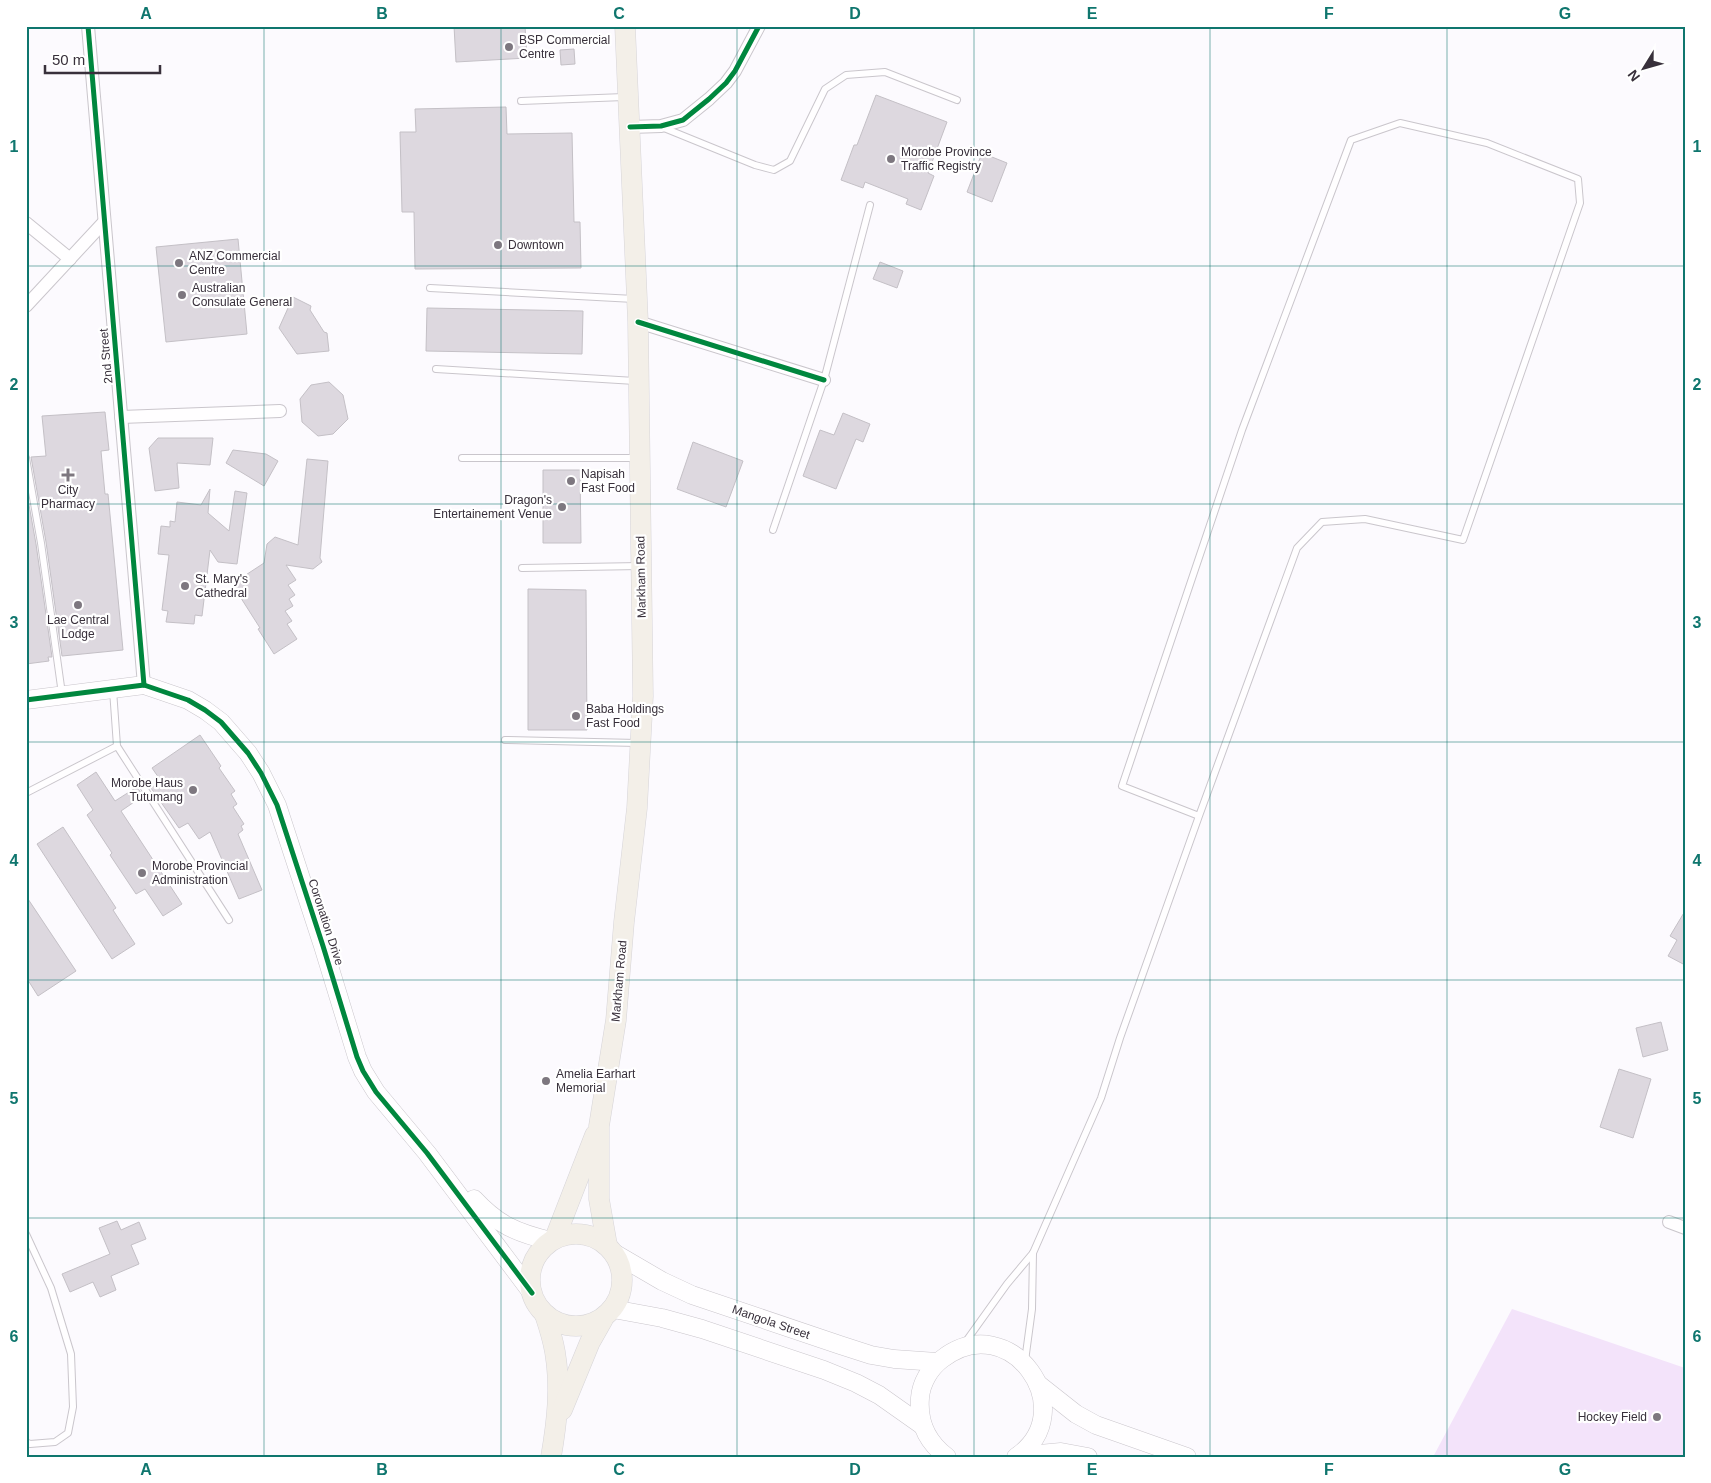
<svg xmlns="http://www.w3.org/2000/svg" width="1711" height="1483" font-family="Arial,sans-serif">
<rect width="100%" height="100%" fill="#fcfafe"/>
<path fill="#f3e3fa" d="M 1512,1309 L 1685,1368 L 1685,1457 L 1433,1457 Z"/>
<g fill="#ddd8df" stroke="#c4c0c6">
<path d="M 454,26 L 525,26 L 527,58 L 456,62 Z"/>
<path d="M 574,49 L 575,64 L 561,65 L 560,50 Z"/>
<path d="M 876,95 L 947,122 L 928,173 L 934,176 L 921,210 L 906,204 L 908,199 L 865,182 L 863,188 L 841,180 L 854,145 L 857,145 Z"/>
<path d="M 506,107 L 507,134 L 572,133 L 574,222 L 580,222 L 581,268 L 415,269 L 414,212 L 402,212 L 400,132 L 416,132 L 415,109 Z"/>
<path d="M 982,153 L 1007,163 L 992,202 L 967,192 Z"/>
<path d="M 238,239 L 247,334 L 166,342 L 156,247 Z"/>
<path d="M 880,262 L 903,271 L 897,288 L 873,279 Z"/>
<path d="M 293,297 L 311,306 L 310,310 L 324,332 L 327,333 L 329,351 L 297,354 L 279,328 Z"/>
<path d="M 427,308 L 583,311 L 582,354 L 426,351 Z"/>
<path d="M 329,382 L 343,395 L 348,419 L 333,434 L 318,436 L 302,422 L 300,399 L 311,385 Z"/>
<path d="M 105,412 L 109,450 L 101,451 L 105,494 L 108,494 L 123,650 L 62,656 L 46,542 L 31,457 L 46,456 L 42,416 Z"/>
<path d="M 843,413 L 870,424 L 863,442 L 856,439 L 836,489 L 803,476 L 820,430 L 834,435 Z"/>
<path d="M 158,438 L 213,438 L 210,465 L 177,463 L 179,488 L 155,491 L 149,448 Z"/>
<path d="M 693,442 L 743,461 L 726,507 L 677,489 Z"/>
<path d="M 233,450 L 266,454 L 278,461 L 264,486 L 226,463 Z"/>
<path d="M 307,459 L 328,461 L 320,558 L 322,562 L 313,569 L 286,565 L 296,580 L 288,585 L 295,595 L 289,599 L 293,606 L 285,611 L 292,621 L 287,624 L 297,639 L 274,654 L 258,629 L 260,628 L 232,584 L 264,563 L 267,544 L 275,537 L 298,545 Z"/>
<path d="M 543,470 L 580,470 L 581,543 L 543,543 Z"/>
<path d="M 26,488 L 36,544 L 52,657 L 48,657 L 49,661 L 26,664 Z"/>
<path d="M 210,489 L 208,513 L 229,531 L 235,491 L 247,493 L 237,564 L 218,562 L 210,550 L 202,616 L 195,615 L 194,624 L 166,622 L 168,611 L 162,610 L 169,555 L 158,554 L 161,526 L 170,527 L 170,521 L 175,522 L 177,502 L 201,505 Z"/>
<path d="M 528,589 L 586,590 L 587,730 L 528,730 Z"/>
<path d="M 200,735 L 221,766 L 219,768 L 235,791 L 231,794 L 237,804 L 233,807 L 244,824 L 241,826 L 243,830 L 238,834 L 262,890 L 239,899 L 210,832 L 199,839 L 188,823 L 179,828 L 151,788 L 161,781 L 152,768 Z"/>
<path d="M 96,772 L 115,801 L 137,787 L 143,796 L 121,811 L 182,904 L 163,916 L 145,889 L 136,894 L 110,855 L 112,853 L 87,815 L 93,810 L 77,785 Z"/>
<path d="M 63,827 L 116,908 L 113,910 L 135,944 L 112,959 L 37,844 Z"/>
<path d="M 26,896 L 76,971 L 38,996 L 26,977 Z"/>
<path d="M 1685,911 L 1685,965 L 1668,956 L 1677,940 L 1670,936 Z"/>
<path d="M 1661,1022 L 1668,1050 L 1643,1057 L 1636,1028 Z"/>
<path d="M 1619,1069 L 1651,1079 L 1633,1138 L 1600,1127 Z"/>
<path d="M 117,1221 L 121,1230 L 139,1222 L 146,1239 L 131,1245 L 139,1264 L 111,1276 L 116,1290 L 100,1297 L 93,1282 L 70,1292 L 62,1274 L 110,1254 L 99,1228 Z"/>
</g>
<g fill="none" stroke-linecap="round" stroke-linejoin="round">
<defs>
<g id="lane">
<path d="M 521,101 L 624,97"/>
<path d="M 664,128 L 755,165 L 774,170 L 790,161 L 825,89 L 846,75 L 885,72 L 957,100"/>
<path d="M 430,288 L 634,299"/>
<path d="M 436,369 L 635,381"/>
<path d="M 26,458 L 41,543 L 62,694"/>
<path d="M 462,458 L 638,458"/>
<path d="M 773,530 L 824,380 L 870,205"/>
<path d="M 522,568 L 640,566"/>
<path d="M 505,740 L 637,743"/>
<path d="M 117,746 L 229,920"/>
<path d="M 26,793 L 117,746 L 113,690"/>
<path d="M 26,1234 L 51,1288 L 71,1354 L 73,1407 L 68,1433 L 55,1442 L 30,1444 L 26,1442"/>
<path d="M 964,1344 L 1007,1284 L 1033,1253 L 1101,1098 L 1120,1038 L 1199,816 L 1122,786 L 1242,430 L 1351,140 L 1400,123 L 1487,143 L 1578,179 L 1580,203 L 1463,540 L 1365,519 L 1322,522 L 1297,548 L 1199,816"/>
<path d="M 1025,1361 L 1032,1309 L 1033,1253"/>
</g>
<g id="street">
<path d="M 88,26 L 144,685"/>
<path d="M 630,127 L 661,126 L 683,120 L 709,99 L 726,83 L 735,71 L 759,26"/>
<path d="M 26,223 L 70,259"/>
<path d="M 26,306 L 104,222"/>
<path d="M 638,322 L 824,380"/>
<path d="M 121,417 L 280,411"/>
<path d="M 1669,1222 L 1685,1228"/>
</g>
<g id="secondary">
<path d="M 26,700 L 144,685 L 188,700 L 205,710 L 221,722 L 248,753 L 261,773 L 277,805 L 323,946 L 357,1057 L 363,1071 L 376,1092 L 427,1153 L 532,1293"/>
<path d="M 474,1199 C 498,1225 517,1233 551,1241"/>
<path d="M 614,1253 L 662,1281 L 692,1295 L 840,1345 L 871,1355 L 894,1359 L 937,1362"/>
<path d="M 613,1309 L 662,1318 L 702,1329 L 824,1370 L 856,1383 L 879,1395 L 923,1426"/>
<path d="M 1038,1384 L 1076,1414 L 1096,1425 L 1187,1457"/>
<path d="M 1018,1456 L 1061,1452 L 1088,1457"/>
<path d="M 947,1457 C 927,1442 918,1422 920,1398 C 921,1383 930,1368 942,1359 C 1010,1306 1084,1411 1016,1457"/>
</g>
<g id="primary">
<circle cx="576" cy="1280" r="46"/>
<path d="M 555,1238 L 595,1135"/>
<path d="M 607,1245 L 599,1199 L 599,1126 L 616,1020 L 624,922 L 637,808 L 643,696 L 638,322 L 625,26"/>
<path d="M 545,1315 C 549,1327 553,1340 555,1352 C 561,1387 557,1422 551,1457"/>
<path d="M 562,1410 L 590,1342 L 603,1319"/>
</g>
</defs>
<use href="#lane" stroke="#cac6cc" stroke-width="8"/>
<use href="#street" stroke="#cac6cc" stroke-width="14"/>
<use href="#secondary" stroke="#cac6cc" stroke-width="19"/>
<use href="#primary" stroke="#d6d4d8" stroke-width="21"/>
<use href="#lane" stroke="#fffeff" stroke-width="6"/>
<use href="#street" stroke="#fffeff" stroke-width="12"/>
<use href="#secondary" stroke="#fffeff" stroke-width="18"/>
<use href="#primary" stroke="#f3efe8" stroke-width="20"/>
<defs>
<g id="cycleway">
<path d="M 88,26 L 144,685"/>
<path d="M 630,127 L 661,126 L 683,120 L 709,99 L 726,83 L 735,71 L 759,26"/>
<path d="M 638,322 L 824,380"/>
<path d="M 26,700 L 144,685 L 188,700 L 205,710 L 221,722 L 248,753 L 261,773 L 277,805 L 323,946 L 357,1057 L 363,1071 L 376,1092 L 427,1153 L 532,1293"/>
</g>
</defs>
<use href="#cycleway" stroke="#fff" stroke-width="8"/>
<use href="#cycleway" stroke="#00873e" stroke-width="5"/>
</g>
<path fill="none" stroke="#0f766e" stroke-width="1" stroke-opacity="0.55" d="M 264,26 L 264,1457M 501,26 L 501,1457M 737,26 L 737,1457M 974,26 L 974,1457M 1210,26 L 1210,1457M 1447,26 L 1447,1457M 26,266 L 1685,266M 26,504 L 1685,504M 26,742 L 1685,742M 26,980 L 1685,980M 26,1218 L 1685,1218"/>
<g fill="#7d777f" stroke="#fff" stroke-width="2">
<circle cx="509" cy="47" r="5"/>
<circle cx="891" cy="159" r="5"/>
<circle cx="498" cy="245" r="5"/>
<circle cx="179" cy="263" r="5"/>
<circle cx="182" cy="295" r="5"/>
<path d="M65.5 467.5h5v5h5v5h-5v5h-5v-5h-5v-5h5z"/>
<circle cx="571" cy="481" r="5"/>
<circle cx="562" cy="507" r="5"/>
<circle cx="185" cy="586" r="5"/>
<circle cx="78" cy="605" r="5"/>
<circle cx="576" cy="716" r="5"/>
<circle cx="193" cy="790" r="5"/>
<circle cx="142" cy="873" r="5"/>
<circle cx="546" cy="1081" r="5"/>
<circle cx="1657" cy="1417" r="5"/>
</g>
<g text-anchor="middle" stroke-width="4.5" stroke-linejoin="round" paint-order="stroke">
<g font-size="12" fill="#38303b" stroke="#fff" text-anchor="start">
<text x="519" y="44">BSP Commercial<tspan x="519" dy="14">Centre</tspan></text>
<text x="901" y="156">Morobe Province<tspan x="901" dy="14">Traffic Registry</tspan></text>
<text x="508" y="249">Downtown</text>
<text x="189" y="260">ANZ Commercial<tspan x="189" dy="14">Centre</tspan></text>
<text x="192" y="292">Australian<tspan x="192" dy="14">Consulate General</tspan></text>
<text x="581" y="478">Napisah<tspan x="581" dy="14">Fast Food</tspan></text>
<text x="68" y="494" text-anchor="middle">City<tspan x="68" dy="14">Pharmacy</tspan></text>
<text x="552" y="504" text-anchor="end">Dragon's<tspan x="552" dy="14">Entertainement Venue</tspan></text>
<text x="195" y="583">St. Mary's<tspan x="195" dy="14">Cathedral</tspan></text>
<text x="78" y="624" text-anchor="middle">Lae Central<tspan x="78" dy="14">Lodge</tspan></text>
<text x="586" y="713">Baba Holdings<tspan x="586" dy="14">Fast Food</tspan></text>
<text x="183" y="787" text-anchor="end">Morobe Haus<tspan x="183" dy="14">Tutumang</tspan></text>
<text x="152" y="870">Morobe Provincial<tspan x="152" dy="14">Administration</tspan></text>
<text x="556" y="1078">Amelia Earhart<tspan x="556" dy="14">Memorial</tspan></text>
<text x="1647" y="1421" text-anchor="end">Hockey Field</text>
</g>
<g font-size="12" fill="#38303b" stroke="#fff">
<text transform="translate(106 356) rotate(-95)" y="4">2nd Street</text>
<text transform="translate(641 577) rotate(-91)" y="4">Markham Road</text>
<text transform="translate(326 922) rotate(72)" y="4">Coronation Drive</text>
<text transform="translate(619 981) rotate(-85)" y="4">Markham Road</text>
<text transform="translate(771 1322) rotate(19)" y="4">Mangola Street</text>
</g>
</g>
<rect width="1711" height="1483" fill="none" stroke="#ffffff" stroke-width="55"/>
<g transform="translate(1644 68) rotate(233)" stroke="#ffffff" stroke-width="4" paint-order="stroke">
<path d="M0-4L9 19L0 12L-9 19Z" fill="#38303b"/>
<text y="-8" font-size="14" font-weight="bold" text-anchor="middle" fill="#38303b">N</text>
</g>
<path d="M45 65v8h115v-8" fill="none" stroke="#38303b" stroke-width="2.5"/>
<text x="52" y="65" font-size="15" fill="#38303b" stroke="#ffffff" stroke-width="4" paint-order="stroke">50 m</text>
<rect x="28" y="28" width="1656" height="1428" fill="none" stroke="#0f766e" stroke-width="2"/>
<g font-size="16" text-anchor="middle" font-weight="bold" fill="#0f766e">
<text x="146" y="19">A</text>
<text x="382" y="19">B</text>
<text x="619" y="19">C</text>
<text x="855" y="19">D</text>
<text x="1092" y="19">E</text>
<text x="1329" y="19">F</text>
<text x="1565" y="19">G</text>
<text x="14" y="152">1</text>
<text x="1697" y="152">1</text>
<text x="14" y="390">2</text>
<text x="1697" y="390">2</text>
<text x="14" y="628">3</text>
<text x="1697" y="628">3</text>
<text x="14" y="866">4</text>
<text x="1697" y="866">4</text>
<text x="14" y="1104">5</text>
<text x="1697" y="1104">5</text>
<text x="14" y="1342">6</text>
<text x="1697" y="1342">6</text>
<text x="146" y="1475">A</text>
<text x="382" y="1475">B</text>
<text x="619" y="1475">C</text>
<text x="855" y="1475">D</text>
<text x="1092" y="1475">E</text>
<text x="1329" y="1475">F</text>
<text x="1565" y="1475">G</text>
</g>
</svg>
